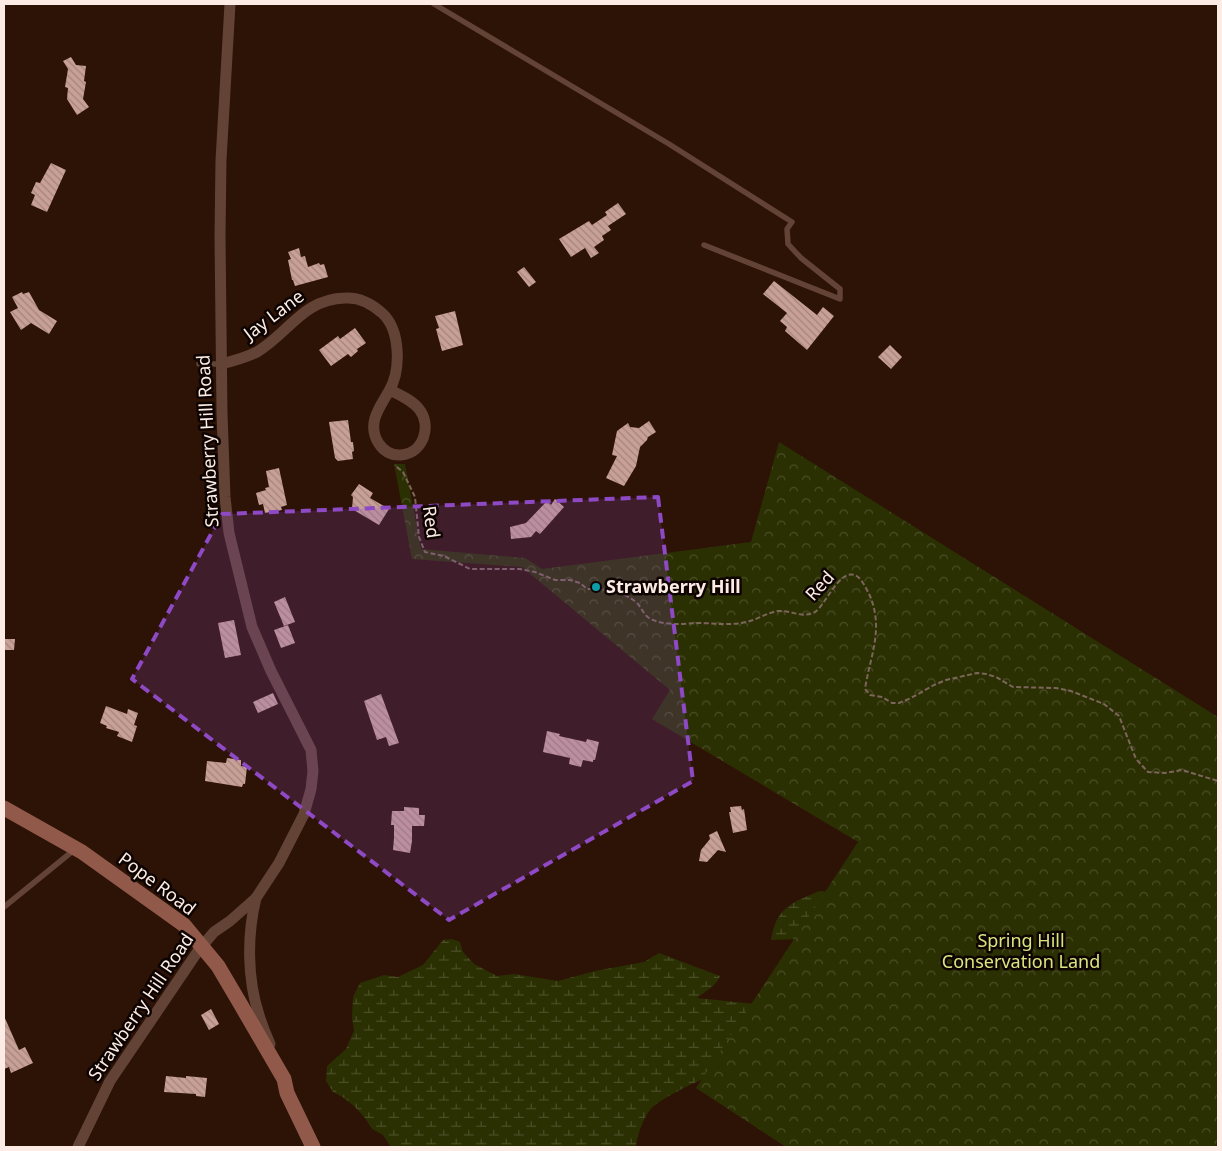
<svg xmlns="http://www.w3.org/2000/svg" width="1222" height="1151" font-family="'Noto Sans',sans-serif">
<defs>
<pattern id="wetland-marsh" width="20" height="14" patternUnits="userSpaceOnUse" patternTransform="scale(1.25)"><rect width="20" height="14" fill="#2b3002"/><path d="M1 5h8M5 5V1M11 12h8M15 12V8" fill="none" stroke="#4b4e27"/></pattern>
<pattern id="park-crowns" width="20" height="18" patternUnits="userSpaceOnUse" patternTransform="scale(1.25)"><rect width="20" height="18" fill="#2b3002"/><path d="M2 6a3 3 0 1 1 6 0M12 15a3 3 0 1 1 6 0" fill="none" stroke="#4b4e27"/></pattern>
<pattern id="building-back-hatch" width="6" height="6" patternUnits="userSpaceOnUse" patternTransform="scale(1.25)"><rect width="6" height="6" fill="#c8a096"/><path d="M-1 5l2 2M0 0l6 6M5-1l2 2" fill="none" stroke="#a3857e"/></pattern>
</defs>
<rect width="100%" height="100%" fill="#2d1206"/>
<path fill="url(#wetland-marsh)" d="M 819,891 L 831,892 L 712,1075 C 698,1081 658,1099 650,1110 C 643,1119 637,1136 636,1147 L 391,1147 L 383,1135 L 372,1129 L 365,1118 L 355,1107 L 344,1098 L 333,1092 L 326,1081 L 327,1066 L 346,1049 L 354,1031 L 352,1017 L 353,997 L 360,983 L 384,975 L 398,977 L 423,965 L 443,940 L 452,939 L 460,942 L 463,952 L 474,964 L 497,976 L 514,974 L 558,981 L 595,971 L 644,962 L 659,953 L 720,976 C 716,987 705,991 697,998 L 756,1004 L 799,939 L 771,940 C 776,907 792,903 819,891 Z"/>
<path fill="url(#park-crowns)" d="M 779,442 L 1218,717 L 1218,1147 L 786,1147 L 696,1088 L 858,842 L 652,719 L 670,690 L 522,567 L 412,559 L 394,464 L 405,464 L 421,549 L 525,558 L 542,569 L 751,542 Z"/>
<g fill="url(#building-back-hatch)">
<path d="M 71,57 L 76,65 L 86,66 L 84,81 L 86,82 L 83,99 L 89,107 L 77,115 L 67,99 L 68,88 L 65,87 L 68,69 L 63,61 Z"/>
<path d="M 51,163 L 66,170 L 47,212 L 31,205 L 35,195 L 31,193 L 36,182 L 40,183 Z"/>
<path d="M 618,203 L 626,214 L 608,226 L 611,230 L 602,236 L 604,240 L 594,247 L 599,253 L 591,258 L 585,248 L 571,257 L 559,239 L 589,221 L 592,225 L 607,215 L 605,212 Z"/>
<path d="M 299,248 L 301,257 L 305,256 L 308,267 L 319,263 L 320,265 L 324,264 L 328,277 L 295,286 L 293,280 L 292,280 L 288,260 L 291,259 L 288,252 Z"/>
<path d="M 524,267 L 536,282 L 529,287 L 517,272 Z"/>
<path d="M 774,281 L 817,315 L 823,307 L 834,316 L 807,350 L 785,331 L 787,327 L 780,321 L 787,313 L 763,294 Z"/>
<path d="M 22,292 L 23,294 L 29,292 L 39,310 L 57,321 L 49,334 L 31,323 L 21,330 L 10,312 L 18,308 L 12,297 Z"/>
<path d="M 455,311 L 463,345 L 442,351 L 436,329 L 439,328 L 435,316 Z"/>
<path d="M 355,328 L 366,343 L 357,349 L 358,351 L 351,357 L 348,354 L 331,366 L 319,350 L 338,336 L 340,339 Z"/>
<path d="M 890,345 L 902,357 L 891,369 L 878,357 Z"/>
<path d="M 348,420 L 351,442 L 353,442 L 354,451 L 352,452 L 353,459 L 338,461 L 335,458 L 329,422 Z"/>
<path d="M 649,421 L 656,432 L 648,437 L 647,440 L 640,447 L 636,466 L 624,486 L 606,478 L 617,456 L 612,455 L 617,431 L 628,423 L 630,427 L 639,428 Z"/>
<path d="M 279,468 L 287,505 L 281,507 L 282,510 L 265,513 L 263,504 L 259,505 L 256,493 L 266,490 L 265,488 L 269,487 L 266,471 Z"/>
<path d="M 359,484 L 373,493 L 370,498 L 389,509 L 379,525 L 352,509 L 353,497 L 351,495 Z"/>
<path d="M 555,499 L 564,507 L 540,534 L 536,531 L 531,537 L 511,539 L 510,527 L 526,523 L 547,501 L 551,505 Z"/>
<path d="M 285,597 L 295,622 L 284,626 L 274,602 Z"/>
<path d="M 234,620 L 241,655 L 225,658 L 218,623 Z"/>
<path d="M 288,625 L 295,643 L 281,648 L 274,630 Z"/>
<path d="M 4,639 L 15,639 L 14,650 L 4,650 Z"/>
<path d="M 273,693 L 278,704 L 258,713 L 253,702 Z"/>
<path d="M 381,694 L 399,743 L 389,746 L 386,737 L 377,740 L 364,701 Z"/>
<path d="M 106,706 L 127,714 L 128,709 L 138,713 L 134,725 L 137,726 L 132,742 L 117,736 L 119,732 L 106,728 L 107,726 L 100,723 Z"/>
<path d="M 547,731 L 560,734 L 559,736 L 586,742 L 587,739 L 599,742 L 595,760 L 593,760 L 593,762 L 583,760 L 581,767 L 569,764 L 570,758 L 543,752 Z"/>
<path d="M 227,758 L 241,760 L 241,766 L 247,767 L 245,784 L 243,784 L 242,787 L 205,781 L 207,761 L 226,763 Z"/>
<path d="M 741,806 L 742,810 L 744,809 L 747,830 L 733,833 L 729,812 L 731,812 L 730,807 Z"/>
<path d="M 404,807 L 419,808 L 419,815 L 425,815 L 424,826 L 412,826 L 412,841 L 410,853 L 393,850 L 394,838 L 394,825 L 391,825 L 392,811 L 404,811 Z"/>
<path d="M 717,831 L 726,852 L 718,850 L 707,862 L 699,861 L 701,850 L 710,839 L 709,835 Z"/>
<path d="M 211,1009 L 219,1024 L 209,1030 L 201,1015 Z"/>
<path d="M 4,1016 L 19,1050 L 25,1047 L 33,1063 L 11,1073 L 9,1067 L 4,1069 Z"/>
<path d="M 166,1076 L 186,1078 L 186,1076 L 207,1078 L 205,1097 L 196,1096 L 196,1094 L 164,1092 Z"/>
</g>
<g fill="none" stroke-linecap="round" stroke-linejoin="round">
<path stroke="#7c655b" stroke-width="2" stroke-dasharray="5 2.5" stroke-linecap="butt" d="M 397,467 L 403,472 L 415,497 L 419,537 L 425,552 L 444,556 L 470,569 L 520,569 L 535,572 L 555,580 L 570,580 L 580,583 L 587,589 C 605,589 622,590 637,603 C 641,607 644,615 649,618 C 663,626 681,624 697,623 C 714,623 730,626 746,622 C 757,620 768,612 778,611 C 792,610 802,619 815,612 C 826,605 841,564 858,577 C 863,581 867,590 870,596 C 884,630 870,656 865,689 L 870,695 L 882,697 L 892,703 L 899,703 L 911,698 L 934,685 L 946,680 L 977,673 L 986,674 L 996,677 L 1013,687 L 1056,688 L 1071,691 L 1104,704 L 1119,716 L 1136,759 L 1148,772 L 1165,773 L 1182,770 L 1218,781"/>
<g stroke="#634336" stroke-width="5.5">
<path d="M 434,4 L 669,144 L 792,222 L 787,229 L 788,244 L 801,258 L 840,289 L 840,299 L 704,245"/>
<path d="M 199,364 L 221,364"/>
<path d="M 4,907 L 74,850"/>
</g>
<g stroke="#634336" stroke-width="11">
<path d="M 221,364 C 234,361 245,358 257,352 C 289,333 303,299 345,298 C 359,297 372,304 382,313 C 401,330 401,371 389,391 C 384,400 378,408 375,418 C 370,435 381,456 401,455 C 424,453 432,425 419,409 C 412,400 400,395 390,390"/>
<path d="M 256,898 C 247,935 247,978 259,1015 C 262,1025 266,1035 270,1044"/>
<path d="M 78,1147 L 110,1081 L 198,951 L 214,932 L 230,921 L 256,898 L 279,863 L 304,814 L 311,789 L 313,771 L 311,750 L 271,671 L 252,627 L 229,533 L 225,497 L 222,413 L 220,236 L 221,160 L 230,4"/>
</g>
<path stroke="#90594a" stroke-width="15" d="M 4,808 L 82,852 L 184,925 L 218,966 L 241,1005 L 284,1079 L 287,1093 L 313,1147"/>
</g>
<path fill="#8e49c5" fill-opacity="0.2" stroke="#8e49c5" stroke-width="4" stroke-dasharray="10 6" stroke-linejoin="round" d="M 658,497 L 693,781 L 449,920 L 132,679 L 222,514 Z"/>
<circle fill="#0f9aa8" stroke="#0d0401" stroke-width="2" cx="596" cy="587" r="5"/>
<g text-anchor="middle" stroke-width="5" stroke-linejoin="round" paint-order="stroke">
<g font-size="18" fill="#fcece5" stroke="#0d0401">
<text transform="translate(274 315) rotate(-37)" y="6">Jay Lane</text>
<text transform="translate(208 441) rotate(-93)" y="6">Strawberry Hill Road</text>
<text transform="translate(431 522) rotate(82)" y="6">Red</text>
<text transform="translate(820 586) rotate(-48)" y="6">Red</text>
<text transform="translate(157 884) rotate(37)" y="6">Pope Road</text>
<text transform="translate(141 1007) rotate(-56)" y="6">Strawberry Hill Road</text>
</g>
<g font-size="18" font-weight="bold" fill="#fcece5" stroke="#0d0401" text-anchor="start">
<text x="606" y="593">Strawberry Hill</text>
</g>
<g font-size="18" fill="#d9e67d" stroke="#0d0401">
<text x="1021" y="947">Spring Hill<tspan x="1021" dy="21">Conservation Land</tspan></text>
</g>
</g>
<rect width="1222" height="1151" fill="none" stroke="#fcece5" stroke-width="10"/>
</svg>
